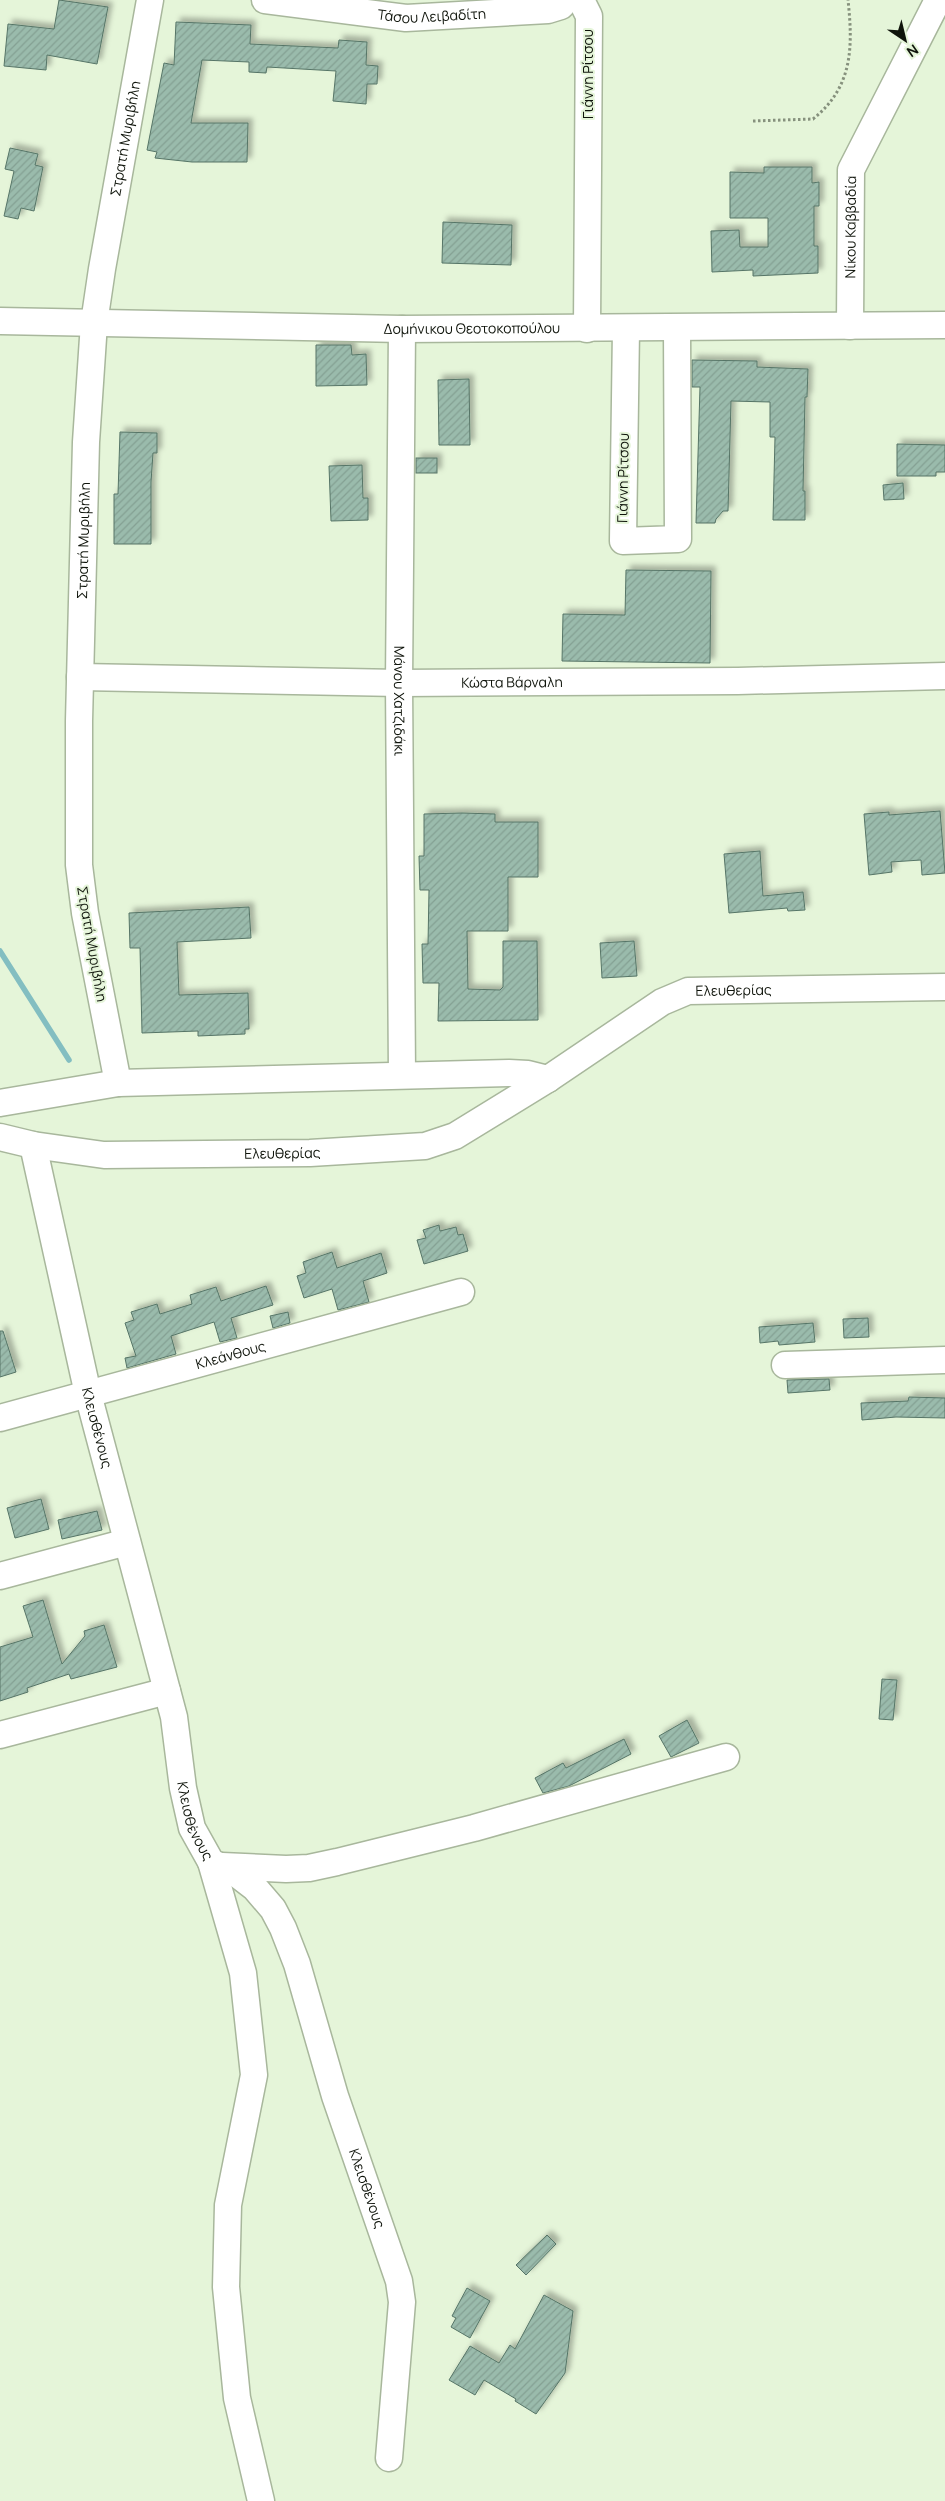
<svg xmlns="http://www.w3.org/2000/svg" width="945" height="2501" font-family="Manrope,sans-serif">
<defs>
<pattern id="building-hatch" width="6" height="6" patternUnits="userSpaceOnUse" patternTransform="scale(1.25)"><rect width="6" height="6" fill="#9abbac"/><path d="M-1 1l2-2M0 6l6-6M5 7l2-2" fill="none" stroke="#84a093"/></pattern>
<filter id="shadow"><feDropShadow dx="4.5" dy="-4.5" stdDeviation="2.5" flood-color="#0004"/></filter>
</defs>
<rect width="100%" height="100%" fill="#e5f5d9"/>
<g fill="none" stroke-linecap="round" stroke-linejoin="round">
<path stroke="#83bec1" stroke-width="5.5" d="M 0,951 L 69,1060"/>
</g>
<g fill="url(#building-hatch)" stroke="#567567" filter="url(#shadow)">
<path d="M 59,0 L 108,7 L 97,64 L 47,55 L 46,70 L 4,66 L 8,24 L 54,29 Z"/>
<path d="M 176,22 L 251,25 L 250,44 L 338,48 L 339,40 L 367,42 L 366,65 L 378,66 L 377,84 L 367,84 L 366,104 L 333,101 L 336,71 L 267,67 L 266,73 L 249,72 L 249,62 L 202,60 L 191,123 L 248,123 L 247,162 L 192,162 L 155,158 L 157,152 L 147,150 L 164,63 L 174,65 Z"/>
<path d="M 10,148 L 38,154 L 35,165 L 43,167 L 34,211 L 21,208 L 18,219 L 4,216 L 14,171 L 5,169 Z"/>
<path d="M 764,167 L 812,167 L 812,183 L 819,182 L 819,206 L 814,206 L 814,246 L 818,246 L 818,273 L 753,276 L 753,270 L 712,272 L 711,231 L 739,230 L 740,247 L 768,247 L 768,218 L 730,218 L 730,172 L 764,173 Z"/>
<path d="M 443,222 L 512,225 L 511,265 L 442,263 Z"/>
<path d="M 316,345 L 351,345 L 352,355 L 366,354 L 367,385 L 316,386 Z"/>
<path d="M 692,360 L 757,361 L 757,367 L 808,369 L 807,397 L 805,397 L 803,491 L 805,491 L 805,520 L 773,520 L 775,437 L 770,437 L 770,402 L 731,401 L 728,511 L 723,511 L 716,519 L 715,523 L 696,523 L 700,387 L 692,387 Z"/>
<path d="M 469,379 L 470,445 L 439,445 L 438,380 Z"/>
<path d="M 120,432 L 157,433 L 157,453 L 153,453 L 151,482 L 151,544 L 114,544 L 114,494 L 118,494 Z"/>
<path d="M 897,444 L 945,445 L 945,472 L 936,472 L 936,476 L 897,476 Z"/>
<rect x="416" y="458" width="21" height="15"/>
<path d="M 362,465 L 363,498 L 368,498 L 368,520 L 331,521 L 329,466 Z"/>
<path d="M 903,483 L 904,499 L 884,500 L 883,485 Z"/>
<path d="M 626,570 L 711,571 L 710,663 L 562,661 L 563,614 L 625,615 Z"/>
<path d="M 940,811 L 945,873 L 922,875 L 921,860 L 891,862 L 892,872 L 869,875 L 864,814 L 889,812 L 889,815 Z"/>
<path d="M 462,813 L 495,814 L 495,822 L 538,822 L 538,877 L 508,877 L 508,931 L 467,931 L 468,989 L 500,990 L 503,987 L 503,941 L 537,941 L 538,1020 L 438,1021 L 439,983 L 423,983 L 422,944 L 428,944 L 429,890 L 420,890 L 419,856 L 424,856 L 424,814 Z"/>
<path d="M 760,851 L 763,896 L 803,892 L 805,910 L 788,911 L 787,908 L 729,913 L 724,854 Z"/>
<path d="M 249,907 L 251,938 L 177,942 L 179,995 L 248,993 L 249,1029 L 245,1029 L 245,1034 L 198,1036 L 198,1031 L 142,1033 L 140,948 L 130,948 L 129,913 Z"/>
<path d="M 634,941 L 637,976 L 602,978 L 600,943 Z"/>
<path d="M 439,1225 L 440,1231 L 456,1227 L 458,1235 L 463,1234 L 468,1251 L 424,1264 L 417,1240 L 426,1238 L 423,1230 Z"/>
<path d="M 332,1252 L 337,1268 L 381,1253 L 387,1273 L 363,1281 L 369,1302 L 338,1310 L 332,1289 L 304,1298 L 297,1276 L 306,1273 L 303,1262 Z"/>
<path d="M 266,1286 L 273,1305 L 231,1318 L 237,1338 L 220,1342 L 214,1322 L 171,1336 L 176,1354 L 127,1368 L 125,1358 L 136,1356 L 125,1323 L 134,1320 L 131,1312 L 157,1304 L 160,1314 L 192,1304 L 190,1295 L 216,1287 L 221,1301 Z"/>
<path d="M 288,1312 L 290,1323 L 273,1328 L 270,1316 Z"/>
<path d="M 868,1318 L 869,1337 L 844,1338 L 843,1319 Z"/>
<path d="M 813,1323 L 815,1342 L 779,1345 L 778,1341 L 760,1343 L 759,1327 Z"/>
<path d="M 0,1331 L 3,1331 L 16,1372 L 0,1377 Z"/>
<path d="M 829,1379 L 830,1390 L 788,1393 L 787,1380 Z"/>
<path d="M 909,1397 L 945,1398 L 945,1418 L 896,1417 L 862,1420 L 861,1403 L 908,1401 Z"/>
<path d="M 41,1499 L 49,1529 L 15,1538 L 7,1508 Z"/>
<path d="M 97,1511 L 102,1530 L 62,1539 L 58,1520 Z"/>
<path d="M 43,1600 L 62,1664 L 85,1636 L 84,1631 L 104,1625 L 117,1667 L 71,1679 L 69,1674 L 27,1688 L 28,1692 L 0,1701 L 0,1647 L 33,1637 L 23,1606 Z"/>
<path d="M 882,1679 L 897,1680 L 893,1720 L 879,1719 Z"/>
<path d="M 687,1720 L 699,1743 L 671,1757 L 659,1736 Z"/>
<path d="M 624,1739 L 631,1754 L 569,1786 L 543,1793 L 535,1778 L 563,1763 L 566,1768 Z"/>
<path d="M 547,2235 L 556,2244 L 526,2275 L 516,2265 Z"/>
<path d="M 467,2288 L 490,2301 L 470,2338 L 451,2327 L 456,2318 L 452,2316 Z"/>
<path d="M 544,2295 L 573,2311 L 565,2373 L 536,2414 L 515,2401 L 516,2399 L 484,2380 L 475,2395 L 449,2380 L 470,2346 L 499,2363 L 510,2345 L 515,2349 Z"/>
</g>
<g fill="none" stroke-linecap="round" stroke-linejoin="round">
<defs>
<g id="minor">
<path id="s1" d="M 265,0 L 406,18 L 548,10 L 561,6 L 566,0"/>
<path d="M 581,0 L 589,16 L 587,329"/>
<path id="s2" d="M 0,321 L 402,329 L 945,325"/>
<path id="s3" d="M 850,326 L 851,170 L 938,0"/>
<path id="s4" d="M 402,329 L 399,683 L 402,1074"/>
<path d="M 626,329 L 623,541 L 678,539 L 677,328"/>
<path id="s5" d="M 80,677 L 399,683 L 738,681 L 945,676"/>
<path id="s6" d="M 118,1083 L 85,913 L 79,865 L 79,721 L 86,442 L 94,323 L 102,269 L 150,0"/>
<path d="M 0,1103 L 118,1083 L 509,1073 L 528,1074 L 548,1079"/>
<path id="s7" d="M 0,1137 L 33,1145 L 104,1155 L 310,1153 L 425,1146 L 455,1136 L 548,1079 L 662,1002 L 688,991 L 945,987"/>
<path id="s8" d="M 33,1145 L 88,1394 L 174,1717 L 183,1788 L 192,1828 L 211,1862 L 238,1875 L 255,1888 L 273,1909 L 283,1928 L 297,1964 L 335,2096 L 399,2281 L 402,2302 L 389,2458"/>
<path d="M 785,1365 L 945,1360"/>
<path id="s9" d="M 0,1418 L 461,1292"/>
<path d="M 0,1576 L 127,1542"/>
<path d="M 0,1735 L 167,1691"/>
<path d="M 211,1862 L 243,1973 L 254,2075 L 228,2205 L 226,2287 L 237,2398 L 261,2501"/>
<path d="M 222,1866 L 286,1869 L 309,1868 L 337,1862 L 474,1828 L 726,1757"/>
</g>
</defs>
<use href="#minor" stroke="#a8b79c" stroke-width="29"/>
<path stroke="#86917d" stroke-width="3" stroke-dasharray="2.5 2.5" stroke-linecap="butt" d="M 753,121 L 813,119 C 853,87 853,47 848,0"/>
<use href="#minor" stroke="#fff" stroke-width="26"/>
</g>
<g text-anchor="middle" stroke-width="4" stroke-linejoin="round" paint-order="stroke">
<g font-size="14" fill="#0f140b" stroke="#e5f5d9">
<text dy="5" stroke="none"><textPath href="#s1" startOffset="168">Τάσου Λειβαδίτη</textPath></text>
<text transform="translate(588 74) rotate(-90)" y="5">Γιάννη Ρίτσου</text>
<text dy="5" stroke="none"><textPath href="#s6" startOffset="951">Στρατή Μυριβήλη</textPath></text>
<text dy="5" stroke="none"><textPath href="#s3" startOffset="99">Νίκου Καββαδία</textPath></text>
<text dy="5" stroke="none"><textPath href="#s2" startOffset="472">Δομήνικου Θεοτοκοπούλου</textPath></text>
<text transform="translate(623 478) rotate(-89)" y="5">Γιάννη Ρίτσου</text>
<text dy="5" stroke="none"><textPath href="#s6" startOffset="546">Στρατή Μυριβήλη</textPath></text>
<text dy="5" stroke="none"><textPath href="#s5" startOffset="432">Κώστα Βάρναλη</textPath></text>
<text dy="5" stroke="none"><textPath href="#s4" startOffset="372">Μάνου Χατζιδάκι</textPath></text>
<text transform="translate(92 944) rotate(80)" y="5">Στρατή Μυριβήλη</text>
<text dy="5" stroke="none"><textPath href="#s7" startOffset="779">Ελευθερίας</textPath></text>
<text dy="5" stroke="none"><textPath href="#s7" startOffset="284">Ελευθερίας</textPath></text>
<text dy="5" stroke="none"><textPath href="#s9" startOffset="239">Κλεάνθους</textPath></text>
<text dy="5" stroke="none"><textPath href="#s8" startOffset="290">Κλεισθένους</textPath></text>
<text dy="5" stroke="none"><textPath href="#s8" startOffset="696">Κλεισθένους</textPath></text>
<text dy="5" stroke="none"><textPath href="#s8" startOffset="1115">Κλεισθένους</textPath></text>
</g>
</g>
<g transform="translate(905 40) rotate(145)" stroke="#e5f5d9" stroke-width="4" paint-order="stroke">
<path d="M0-4L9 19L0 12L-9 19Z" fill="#0f140b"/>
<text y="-8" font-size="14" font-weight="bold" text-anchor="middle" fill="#0f140b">N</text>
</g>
</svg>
